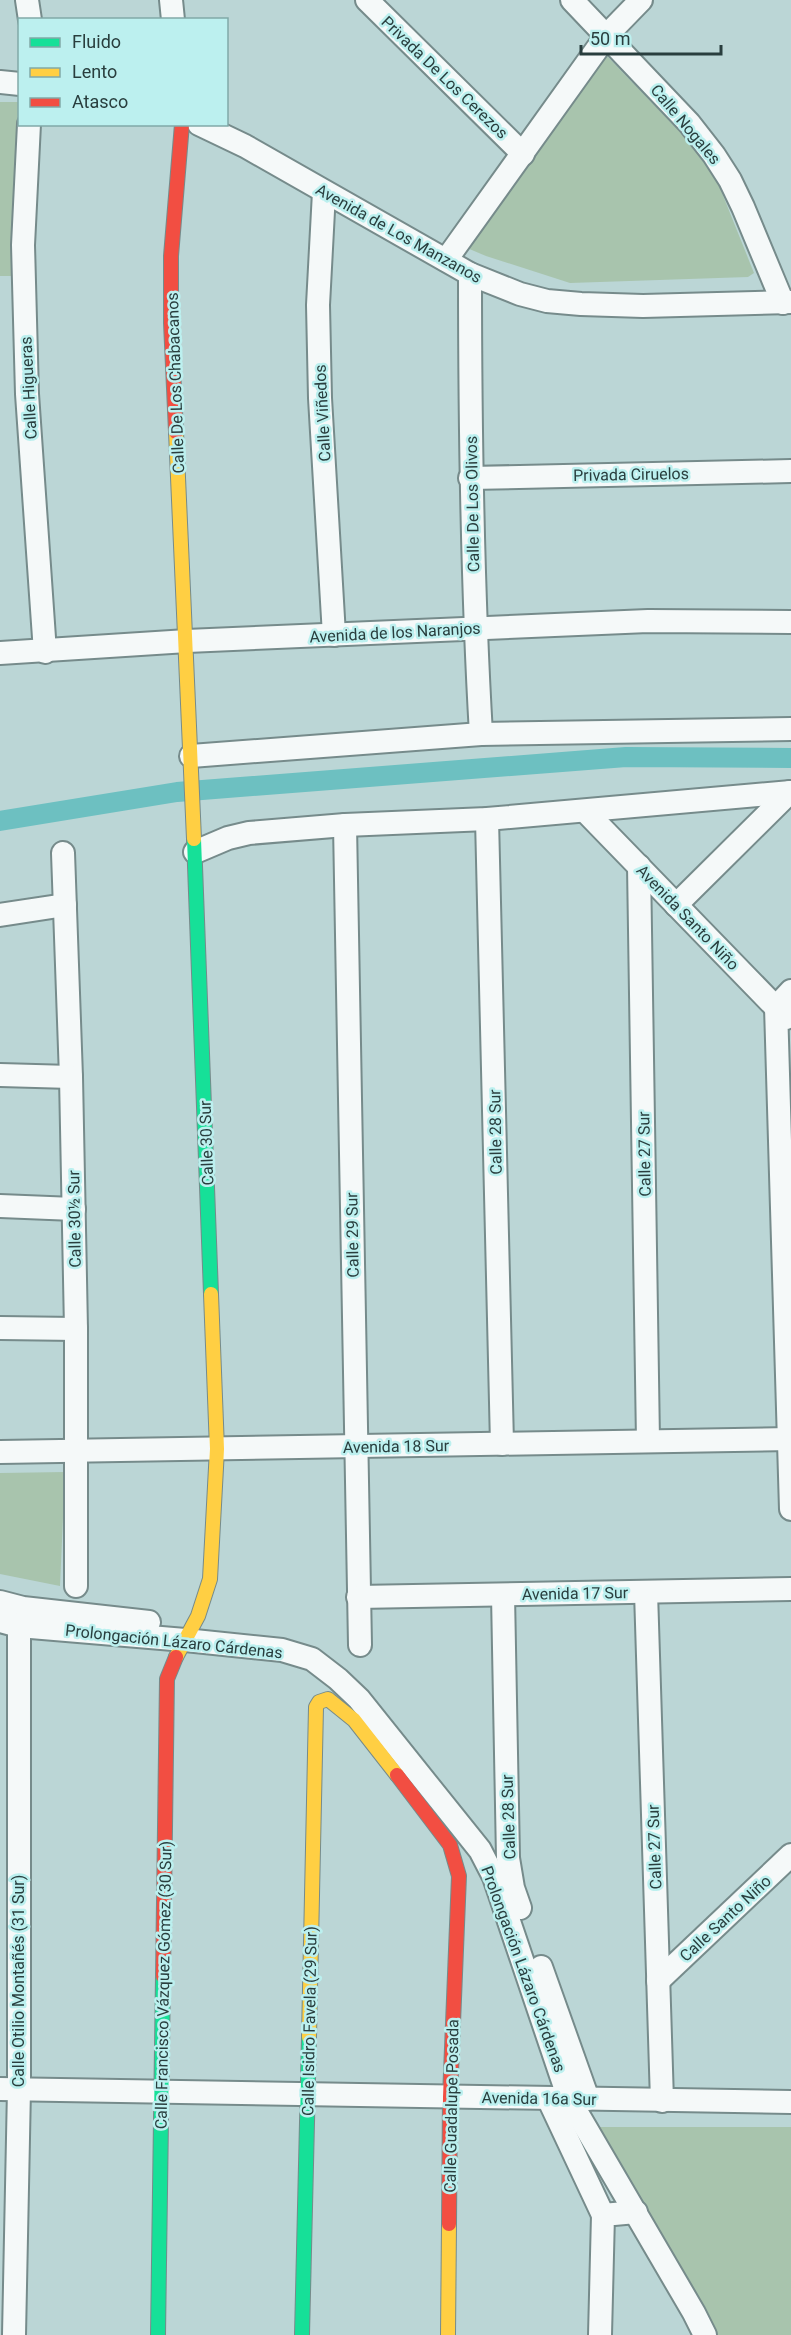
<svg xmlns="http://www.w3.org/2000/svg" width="791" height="2335" font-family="Roboto,sans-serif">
<rect width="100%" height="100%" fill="#bbd6d6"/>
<g fill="#a8c4ad">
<path d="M 605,54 L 710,163 L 754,273 L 748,277 L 570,283 L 486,256 L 467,248 Z"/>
<path d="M 0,102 L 19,102 L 13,276 L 0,276 Z"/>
<path d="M 65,1472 L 60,1586 L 0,1574 L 0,1473 Z"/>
<path d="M 598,2127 L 791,2127 L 791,2335 L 714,2335 Z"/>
</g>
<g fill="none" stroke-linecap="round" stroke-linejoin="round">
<path stroke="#6dc0c1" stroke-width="20" d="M 0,821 L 177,792 L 626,757 L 791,758"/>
<defs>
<g id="street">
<path d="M 27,0 L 30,20"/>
<path d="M 171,0 L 173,20"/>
<path d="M 367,0 L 523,154"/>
<path d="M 572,0 L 689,123 L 714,155 L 730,180 L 743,207 L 783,303"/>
<path d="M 0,82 L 20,84"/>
<path d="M 29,124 L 23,245 L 27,394 L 45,652"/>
<path d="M 199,124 L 245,146 L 470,274 L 520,294 L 547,301 L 581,304 L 643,306 L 791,302"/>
<path d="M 324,192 L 318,305 L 320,398 L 334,635"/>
<path d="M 446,260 L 607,35 L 641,0"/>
<path d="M 470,274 C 470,428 472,581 481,734"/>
<path d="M 470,478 L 791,471"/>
<path d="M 0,653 L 187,641 L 648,621 L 791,622"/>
<path d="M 191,756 L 481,734 L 791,729"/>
<path d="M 586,812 L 786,1018"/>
<path d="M 487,819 L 502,1444"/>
<path d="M 345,825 L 360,1645"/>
<path d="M 195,852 L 228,838 L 249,833 L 345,825 L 487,819 L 791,792"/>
<path d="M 63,853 L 71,1077 L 76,1329 L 76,1586"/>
<path d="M 639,866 L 648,1441"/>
<path d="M 676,905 L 790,792"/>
<path d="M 0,915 L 65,905"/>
<path d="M 791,991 L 776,1007 L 791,1509"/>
<path d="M 0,1075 L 71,1077"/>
<path d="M 0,1206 L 74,1209"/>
<path d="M 0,1328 L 76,1329"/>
<path d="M 0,1452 L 791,1439"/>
<path d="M 646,1592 L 662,2101"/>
<path d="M 503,1595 L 508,1858 L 513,1888 L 520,1908"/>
<path d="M 358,1597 L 791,1589"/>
<path d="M 0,1602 L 23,1608 L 149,1622"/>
<path d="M 0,1621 L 19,1626 L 185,1640 L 282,1650 L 312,1659 L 338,1679 L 359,1699 L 480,1850 L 494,1877 L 569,2099 L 694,2313 L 705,2335"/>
<path d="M 541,1967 L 588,2099"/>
<path d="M 658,1981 L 791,1855"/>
<path d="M 0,2089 L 791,2102"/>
<path d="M 548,2098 L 603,2215"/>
<path d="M 14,2335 L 19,2089 L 19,1626"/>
<path d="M 600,2335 L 603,2215 L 636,2212"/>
</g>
<g id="fast">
<path d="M 194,839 L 211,1294"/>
<path d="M 158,2335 L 163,1976"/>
<path d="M 302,2335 L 309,2037"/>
</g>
<g id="slow">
<path d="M 176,432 L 194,839"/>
<path d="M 176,1657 L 198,1616 L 210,1579 L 217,1449 L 211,1294"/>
<path d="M 309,2037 L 316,1707 L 319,1702 L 328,1699 L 354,1720 L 397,1775"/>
<path d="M 448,2335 L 449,2224"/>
</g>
<g id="jam">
<path d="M 176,432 L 171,323 L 171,256 L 182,124"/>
<path d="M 397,1775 L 450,1845 L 459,1876 L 450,2097 L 449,2224"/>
<path d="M 163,1976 L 167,1679 L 176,1657"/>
</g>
</defs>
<use href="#street" stroke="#768b8b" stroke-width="26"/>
<use href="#fast" stroke="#768b8b" stroke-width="16"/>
<use href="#slow" stroke="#768b8b" stroke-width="16"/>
<use href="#jam" stroke="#768b8b" stroke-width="16"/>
<use href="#street" stroke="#f5f9f9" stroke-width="22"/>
<use href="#fast" stroke="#16e098" stroke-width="14"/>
<use href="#slow" stroke="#ffcf43" stroke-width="14"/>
<use href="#jam" stroke="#f24e42" stroke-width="14"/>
</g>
<g text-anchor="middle" stroke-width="5" stroke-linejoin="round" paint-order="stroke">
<g font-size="16" fill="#293e3e" stroke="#bcf0ef">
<text transform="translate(445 77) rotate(44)" y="6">Privada De Los Cerezos</text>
<text transform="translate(686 124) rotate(50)" y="6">Calle Nogales</text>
<text transform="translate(399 233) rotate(29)" y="6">Avenida de Los Manzanos</text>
<text transform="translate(175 383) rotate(-92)" y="6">Calle De Los Chabacanos</text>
<text transform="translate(28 388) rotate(-93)" y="6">Calle Higueras</text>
<text transform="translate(322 413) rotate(-93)" y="6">Calle Viñedos</text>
<text transform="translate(631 474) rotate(-1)" y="6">Privada Ciruelos</text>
<text transform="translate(472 504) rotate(-91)" y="6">Calle De Los Olivos</text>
<text transform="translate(395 632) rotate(-3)" y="6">Avenida de los Naranjos</text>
<text transform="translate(688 917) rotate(46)" y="6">Avenida Santo Niño</text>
<text transform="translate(495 1132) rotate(-91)" y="6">Calle 28 Sur</text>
<text transform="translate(206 1143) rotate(-92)" y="6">Calle 30 Sur</text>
<text transform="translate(644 1154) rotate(-91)" y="6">Calle 27 Sur</text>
<text transform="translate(74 1219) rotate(-91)" y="6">Calle 30½ Sur</text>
<text transform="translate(352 1235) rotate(-91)" y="6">Calle 29 Sur</text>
<text transform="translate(396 1446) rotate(-1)" y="6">Avenida 18 Sur</text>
<text transform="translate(575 1593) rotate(-1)" y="6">Avenida 17 Sur</text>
<text transform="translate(174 1641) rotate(6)" y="6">Prolongación Lázaro Cárdenas</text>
<text transform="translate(508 1817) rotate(-92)" y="6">Calle 28 Sur</text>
<text transform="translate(654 1847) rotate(-92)" y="6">Calle 27 Sur</text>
<text transform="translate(725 1918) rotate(-43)" y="6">Calle Santo Niño</text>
<text transform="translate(524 1969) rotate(70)" y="6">Prolongación Lázaro Cárdenas</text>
<text transform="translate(18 1981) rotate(-90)" y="6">Calle Otilio Montañés (31 Sur)</text>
<text transform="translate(163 1985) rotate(-89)" y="6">Calle Francisco Vázquez Gómez (30 Sur)</text>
<text transform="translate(309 2021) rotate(-89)" y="6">Calle Isidro Favela (29 Sur)</text>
<text transform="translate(539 2098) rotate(1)" y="6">Avenida 16a Sur</text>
<text transform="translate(451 2106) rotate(-89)" y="6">Calle Guadalupe Posada</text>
</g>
</g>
<rect x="18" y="18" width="210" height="108" fill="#bcf0ef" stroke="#81a9a8" stroke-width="1.5"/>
<rect x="30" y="38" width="30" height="9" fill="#16e098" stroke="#81a9a8" stroke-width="1.5"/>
<text x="72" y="48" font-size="18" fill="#293e3e">Fluido</text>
<rect x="30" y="68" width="30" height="9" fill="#ffcf43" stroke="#81a9a8" stroke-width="1.5"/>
<text x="72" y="78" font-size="18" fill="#293e3e">Lento</text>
<rect x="30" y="98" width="30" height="9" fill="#f24e42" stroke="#81a9a8" stroke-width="1.5"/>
<text x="72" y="108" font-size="18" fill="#293e3e">Atasco</text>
<path d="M581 45v9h140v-9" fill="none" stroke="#293e3e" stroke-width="3"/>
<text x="590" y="45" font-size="18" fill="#293e3e" stroke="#bcf0ef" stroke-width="4.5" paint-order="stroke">50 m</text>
</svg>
